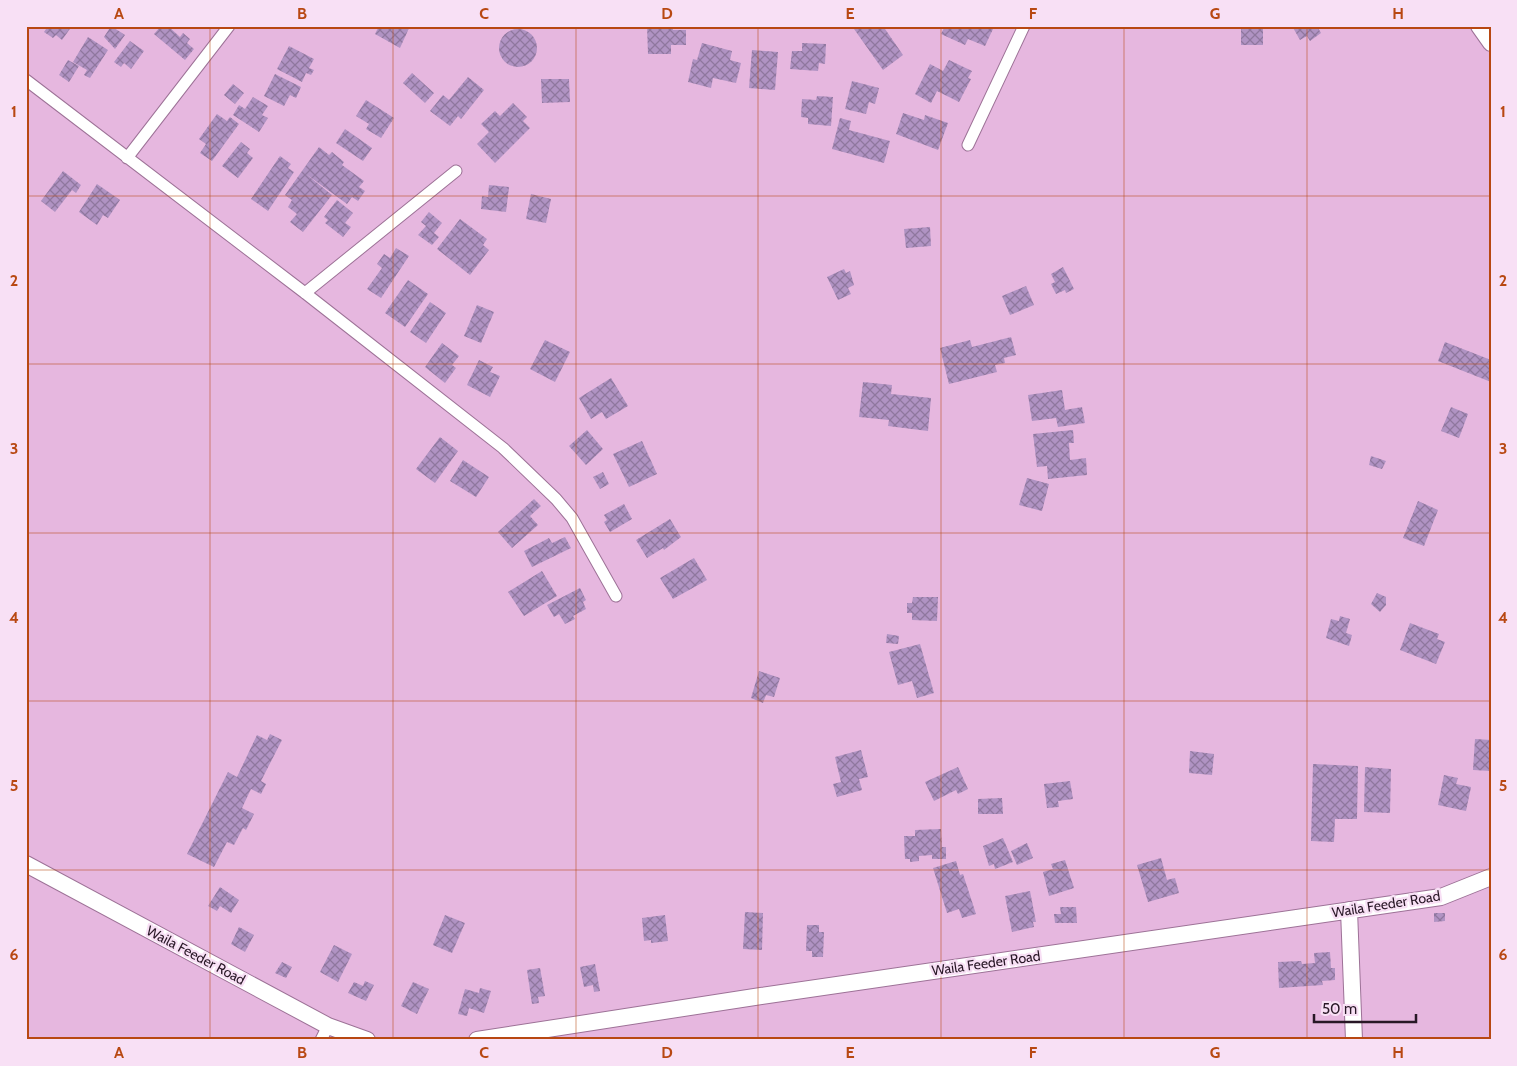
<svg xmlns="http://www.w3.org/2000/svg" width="1517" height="1066" font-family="Cabin,sans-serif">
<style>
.building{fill:url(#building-cross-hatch)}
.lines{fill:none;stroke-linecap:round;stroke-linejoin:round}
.street-casing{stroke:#9d7297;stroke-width:13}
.secondary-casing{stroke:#9d7297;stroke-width:18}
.street{stroke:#fff;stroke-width:11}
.secondary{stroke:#fff;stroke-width:16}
.grid{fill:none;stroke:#b84812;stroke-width:1;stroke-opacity:0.55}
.labels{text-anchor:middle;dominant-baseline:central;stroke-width:4.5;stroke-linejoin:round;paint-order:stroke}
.street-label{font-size:14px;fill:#281726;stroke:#f8e0f5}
.neatline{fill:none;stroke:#b84812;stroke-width:2}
.grid-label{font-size:16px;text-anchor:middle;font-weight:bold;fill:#b84812}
</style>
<defs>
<pattern id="building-cross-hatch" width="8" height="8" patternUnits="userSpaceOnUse" patternTransform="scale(1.25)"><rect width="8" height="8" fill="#b093c3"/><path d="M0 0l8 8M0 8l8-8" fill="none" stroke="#8f779e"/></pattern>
</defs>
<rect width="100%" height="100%" fill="#e6b7df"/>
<path class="building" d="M 48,26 L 72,26 L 62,40 L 56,35 L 53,38 L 44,32 Z
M 111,26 L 125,35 L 115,49 L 104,37 Z
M 161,26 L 168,26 L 180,37 L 183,33 L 190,39 L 187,43 L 194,49 L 185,60 L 154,34 Z
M 379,26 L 410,26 L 400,48 L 375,34 Z
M 647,26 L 673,26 L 673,30 L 686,30 L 686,45 L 671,45 L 671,54 L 648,54 Z
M 858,26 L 883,26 L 903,55 L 883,70 L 854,29 Z
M 945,26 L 986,26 L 993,29 L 985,46 L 968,39 L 965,45 L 941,34 Z
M 1241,26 L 1263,26 L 1263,45 L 1241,45 Z
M 1292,26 L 1317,26 L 1321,33 L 1310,41 L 1307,36 L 1300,40 Z
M499 48a19 19 0 1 1 38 0a19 19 0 1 1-38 0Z
M 88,37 L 108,50 L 90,78 L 84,75 L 87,70 L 73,62 Z
M 130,41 L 144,51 L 131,69 L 124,63 L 121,67 L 114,62 Z
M 702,43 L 732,51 L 730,60 L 741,63 L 736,83 L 713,78 L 711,88 L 688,82 L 693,59 L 697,60 Z
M 802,43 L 826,44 L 825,64 L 819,63 L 818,71 L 790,69 L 792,51 L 802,51 Z
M 289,46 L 314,59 L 309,68 L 314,70 L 311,75 L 306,73 L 302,82 L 277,69 Z
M 752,50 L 778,52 L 775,90 L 749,88 Z
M 68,60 L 79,66 L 69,82 L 59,75 Z
M 949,60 L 972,71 L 968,78 L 971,79 L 959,102 L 937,91 L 931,103 L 915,94 L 930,64 L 943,71 Z
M 412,73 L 434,93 L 425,103 L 403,83 Z
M 275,74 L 301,87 L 296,98 L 290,95 L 284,106 L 264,96 Z
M 468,77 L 484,90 L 461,119 L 458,116 L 450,126 L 430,111 L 443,95 L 449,100 Z
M 541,79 L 569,79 L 570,102 L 542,103 Z
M 852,81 L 879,88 L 875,104 L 869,102 L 866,114 L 845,109 Z
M 233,84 L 244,93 L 235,104 L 224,95 Z
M 817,96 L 833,97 L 831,126 L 808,124 L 808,118 L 801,117 L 802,99 L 816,100 Z
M 253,97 L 268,106 L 262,115 L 268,118 L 259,132 L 233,115 L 239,105 L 245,109 Z
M 366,100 L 394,118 L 381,138 L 366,129 L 369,124 L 356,116 Z
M 513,103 L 527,117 L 523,121 L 530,128 L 495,163 L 477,144 L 489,132 L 481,124 L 495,111 L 500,116 Z
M 903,113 L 924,120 L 925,115 L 948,123 L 938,150 L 896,134 Z
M 217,114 L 227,121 L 230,117 L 239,124 L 212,161 L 200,153 L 206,144 L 199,139 Z
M 840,118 L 851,121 L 849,130 L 890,141 L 884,163 L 832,149 Z
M 345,129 L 372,148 L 363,161 L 336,143 Z
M 241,142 L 250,149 L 247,153 L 253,158 L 238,178 L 222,166 Z
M 319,147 L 329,155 L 332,152 L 344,162 L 342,165 L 364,181 L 359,187 L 365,191 L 358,201 L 352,197 L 347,204 L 306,174 L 332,195 L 303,232 L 290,222 L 297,214 L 288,207 L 292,200 L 285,195 Z
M 280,156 L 291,164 L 288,168 L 294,172 L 268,211 L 251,199 Z
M 63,171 L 81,185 L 76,193 L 72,190 L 55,212 L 41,201 Z
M 97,184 L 120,200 L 108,218 L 103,215 L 97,225 L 79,212 Z
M 489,185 L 509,187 L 506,212 L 481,209 L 482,196 L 488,197 Z
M 531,194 L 551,199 L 546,223 L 526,219 Z
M 337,200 L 353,213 L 345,223 L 351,227 L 343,237 L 325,223 L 328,220 L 324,217 Z
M 429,212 L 442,223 L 434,233 L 439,237 L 432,245 L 418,235 L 426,226 L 421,222 Z
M 460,219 L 487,239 L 483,245 L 489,250 L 470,275 L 437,249 Z
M 930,227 L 931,246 L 906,248 L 904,229 Z
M 396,248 L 409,256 L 381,298 L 367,289 L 382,268 L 377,264 L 384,254 L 390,258 Z
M 1063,267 L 1074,289 L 1066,293 L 1065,290 L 1056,294 L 1051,284 L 1055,282 L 1051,274 Z
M 844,269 L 846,273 L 850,271 L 854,285 L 848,288 L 851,294 L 838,300 L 827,277 Z
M 408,280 L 428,294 L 405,327 L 385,313 Z
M 1026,286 L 1034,305 L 1010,315 L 1002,296 Z
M 430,302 L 446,313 L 426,343 L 410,332 Z
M 477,305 L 494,312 L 481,343 L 464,336 Z
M 1011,337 L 1016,355 L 1004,358 L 1005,363 L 995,365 L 997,372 L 949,384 L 940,348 L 970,340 L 972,347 Z
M 545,340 L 570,352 L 555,382 L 530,369 Z
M 1445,342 L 1491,360 L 1491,382 L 1438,361 Z
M 442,343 L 459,356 L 452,365 L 456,368 L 445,383 L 425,367 Z
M 479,360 L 493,367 L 490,372 L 500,376 L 490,397 L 467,385 Z
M 611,378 L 628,406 L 606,419 L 602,412 L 591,419 L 579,398 Z
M 863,382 L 892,385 L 891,394 L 931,398 L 928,431 L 888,426 L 889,420 L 859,417 Z
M 1062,390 L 1065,410 L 1082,407 L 1085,423 L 1058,427 L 1056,418 L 1032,421 L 1028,395 Z
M 1451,407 L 1468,414 L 1459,438 L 1441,431 Z
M 587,430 L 603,449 L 586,465 L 569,446 Z
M 1073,430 L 1074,443 L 1069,443 L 1070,460 L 1086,458 L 1087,475 L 1048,479 L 1047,466 L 1037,467 L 1033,434 Z
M 440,437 L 458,451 L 435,483 L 416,469 Z
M 642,441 L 657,474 L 629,487 L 613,454 Z
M 1371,456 L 1386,461 L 1382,469 L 1369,465 Z
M 463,460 L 489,477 L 476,497 L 450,481 Z
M 603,472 L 609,484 L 600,489 L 593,477 Z
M 1027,478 L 1049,484 L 1042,511 L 1019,505 Z
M 534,499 L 541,506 L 530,516 L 538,525 L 512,548 L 498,532 Z
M 1418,501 L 1438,510 L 1424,546 L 1403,538 Z
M 624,504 L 632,519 L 610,532 L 604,522 L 607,520 L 604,515 Z
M 670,519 L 681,537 L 664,550 L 663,548 L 647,558 L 636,540 Z
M 565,537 L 571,548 L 532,567 L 524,551 L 549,538 L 552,543 Z
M 694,558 L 707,580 L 673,599 L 660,578 Z
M 542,571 L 557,596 L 524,616 L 508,592 Z
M 580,588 L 586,600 L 583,602 L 586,609 L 573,616 L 575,619 L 565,624 L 559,614 L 554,617 L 547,605 Z
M 1377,593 L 1386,597 L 1386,605 L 1380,612 L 1371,604 Z
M 913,597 L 938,597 L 937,621 L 912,620 L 912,613 L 907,613 L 907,603 L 912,603 Z
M 1340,616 L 1350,619 L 1346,633 L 1352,635 L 1349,646 L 1326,638 L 1331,619 L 1339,621 Z
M 1410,623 L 1439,634 L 1437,639 L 1445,642 L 1436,664 L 1400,650 Z
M 887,634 L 899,636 L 898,644 L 886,643 Z
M 920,644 L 934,693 L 917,698 L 912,681 L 898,685 L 889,652 Z
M 759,671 L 780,678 L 774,697 L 766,695 L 763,703 L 751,698 Z
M 270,734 L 282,740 L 261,781 L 266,784 L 261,794 L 251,789 L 242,808 L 254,814 L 246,830 L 243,828 L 234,845 L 227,842 L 214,867 L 187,854 L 228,772 L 237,777 L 257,735 L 267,740 Z
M 1475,739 L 1491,740 L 1491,771 L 1473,770 Z
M 861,750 L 868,777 L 859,779 L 862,790 L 837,797 L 833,784 L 841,782 L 835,757 Z
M 1190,751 L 1214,754 L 1212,775 L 1189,773 Z
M 1313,764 L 1358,766 L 1357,819 L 1335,819 L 1334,842 L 1311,841 Z
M 958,767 L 968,789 L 958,794 L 956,790 L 934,801 L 925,782 Z
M 1365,767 L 1391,769 L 1390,813 L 1364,812 Z
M 1444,775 L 1458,778 L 1456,784 L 1471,787 L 1466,811 L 1438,805 Z
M 1070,781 L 1073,799 L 1058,801 L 1059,807 L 1047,808 L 1044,784 Z
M 1002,798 L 1003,814 L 978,814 L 978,799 Z
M 941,829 L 942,847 L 946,847 L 946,859 L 932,859 L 932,855 L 919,856 L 919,861 L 910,862 L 910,859 L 905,859 L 904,836 L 915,836 L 915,830 Z
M 1003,838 L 1013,862 L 995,869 L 994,864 L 989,866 L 983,846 Z
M 1027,843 L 1033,858 L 1017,865 L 1011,851 Z
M 1161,858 L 1167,880 L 1175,878 L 1179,893 L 1148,902 L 1137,865 Z
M 1065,860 L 1074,888 L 1049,896 L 1043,872 L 1053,869 L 1051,864 Z
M 956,861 L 960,875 L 963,874 L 976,914 L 962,918 L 959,909 L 947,913 L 933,868 Z
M 220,887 L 239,900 L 231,913 L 220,906 L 217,911 L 208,906 Z
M 1030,891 L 1036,922 L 1033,922 L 1034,927 L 1012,932 L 1005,896 Z
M 1060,907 L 1076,907 L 1077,923 L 1055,923 L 1054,914 L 1061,914 Z
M 745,912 L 763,913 L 762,950 L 743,949 Z
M 1434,913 L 1445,913 L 1445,921 L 1434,922 Z
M 445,915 L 465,923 L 452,953 L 433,945 Z
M 665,915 L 668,941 L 651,943 L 651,940 L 644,941 L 642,918 Z
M 807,925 L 819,925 L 819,932 L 824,932 L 823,957 L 812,957 L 812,951 L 806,951 Z
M 239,927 L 254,935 L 245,952 L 231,944 Z
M 334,945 L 352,954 L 338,982 L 320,972 Z
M 1330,952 L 1331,968 L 1335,968 L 1335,980 L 1322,981 L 1323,985 L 1279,988 L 1278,962 L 1301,961 L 1302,964 L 1315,963 L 1314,953 Z
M 282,962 L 292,967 L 286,978 L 275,973 Z
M 595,964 L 600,991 L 594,992 L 593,985 L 584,987 L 580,967 Z
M 540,968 L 545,996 L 538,997 L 539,1003 L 532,1004 L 527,970 Z
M 365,981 L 374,985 L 366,1001 L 348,993 L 354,982 L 363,986 Z
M 413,982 L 429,989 L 417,1014 L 401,1006 Z
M 480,988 L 491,991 L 484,1013 L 469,1008 L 467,1016 L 458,1014 L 465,989 L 479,993 Z"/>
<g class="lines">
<defs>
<path id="street" d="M 26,80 L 305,293 L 503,448 L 556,499 L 572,518 L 616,596
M 968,145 L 1024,26
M 127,158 L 229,26
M 305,293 L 456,171
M 321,1040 L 328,1026"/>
<path id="secondary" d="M 1479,26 L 1491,43
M 26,864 L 328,1026 L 367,1040
M 1349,910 L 1354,1040
M 477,1040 L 761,996 L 1441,897 L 1491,877"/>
</defs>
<use href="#street" class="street-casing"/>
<use href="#secondary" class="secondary-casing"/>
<use href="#street" class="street"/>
<use href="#secondary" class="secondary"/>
</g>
<path class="grid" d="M 210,26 L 210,1040M 393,26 L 393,1040M 576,26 L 576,1040M 758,26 L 758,1040M 941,26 L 941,1040M 1124,26 L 1124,1040M 1307,26 L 1307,1040M 26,196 L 1491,196M 26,364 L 1491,364M 26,533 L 1491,533M 26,701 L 1491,701M 26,870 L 1491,870"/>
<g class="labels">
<g class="street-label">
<text transform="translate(1386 904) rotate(-9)">Waila Feeder Road</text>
<text transform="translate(196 955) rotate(28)">Waila Feeder Road</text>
<text transform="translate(986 963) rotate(-8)">Waila Feeder Road</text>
</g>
</g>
<rect width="1517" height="1066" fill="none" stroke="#f8e0f5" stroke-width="55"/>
<path d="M1314 1014v8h102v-8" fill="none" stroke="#281726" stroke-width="2.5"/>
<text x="1322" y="1014" font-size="15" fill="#281726" stroke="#f8e0f5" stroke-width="4" paint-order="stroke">50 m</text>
<rect x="28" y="28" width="1462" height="1010" class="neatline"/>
<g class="grid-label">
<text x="119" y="19">A</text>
<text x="302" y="19">B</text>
<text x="484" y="19">C</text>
<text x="667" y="19">D</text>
<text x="850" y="19">E</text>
<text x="1033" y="19">F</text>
<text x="1215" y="19">G</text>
<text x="1398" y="19">H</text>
<text x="14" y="117">1</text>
<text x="1503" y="117">1</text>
<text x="14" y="286">2</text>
<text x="1503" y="286">2</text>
<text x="14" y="454">3</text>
<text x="1503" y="454">3</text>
<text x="14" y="623">4</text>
<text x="1503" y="623">4</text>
<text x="14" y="791">5</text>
<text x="1503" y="791">5</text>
<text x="14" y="960">6</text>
<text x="1503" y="960">6</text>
<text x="119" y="1058">A</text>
<text x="302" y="1058">B</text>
<text x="484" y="1058">C</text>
<text x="667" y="1058">D</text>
<text x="850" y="1058">E</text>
<text x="1033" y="1058">F</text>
<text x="1215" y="1058">G</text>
<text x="1398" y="1058">H</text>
</g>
</svg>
